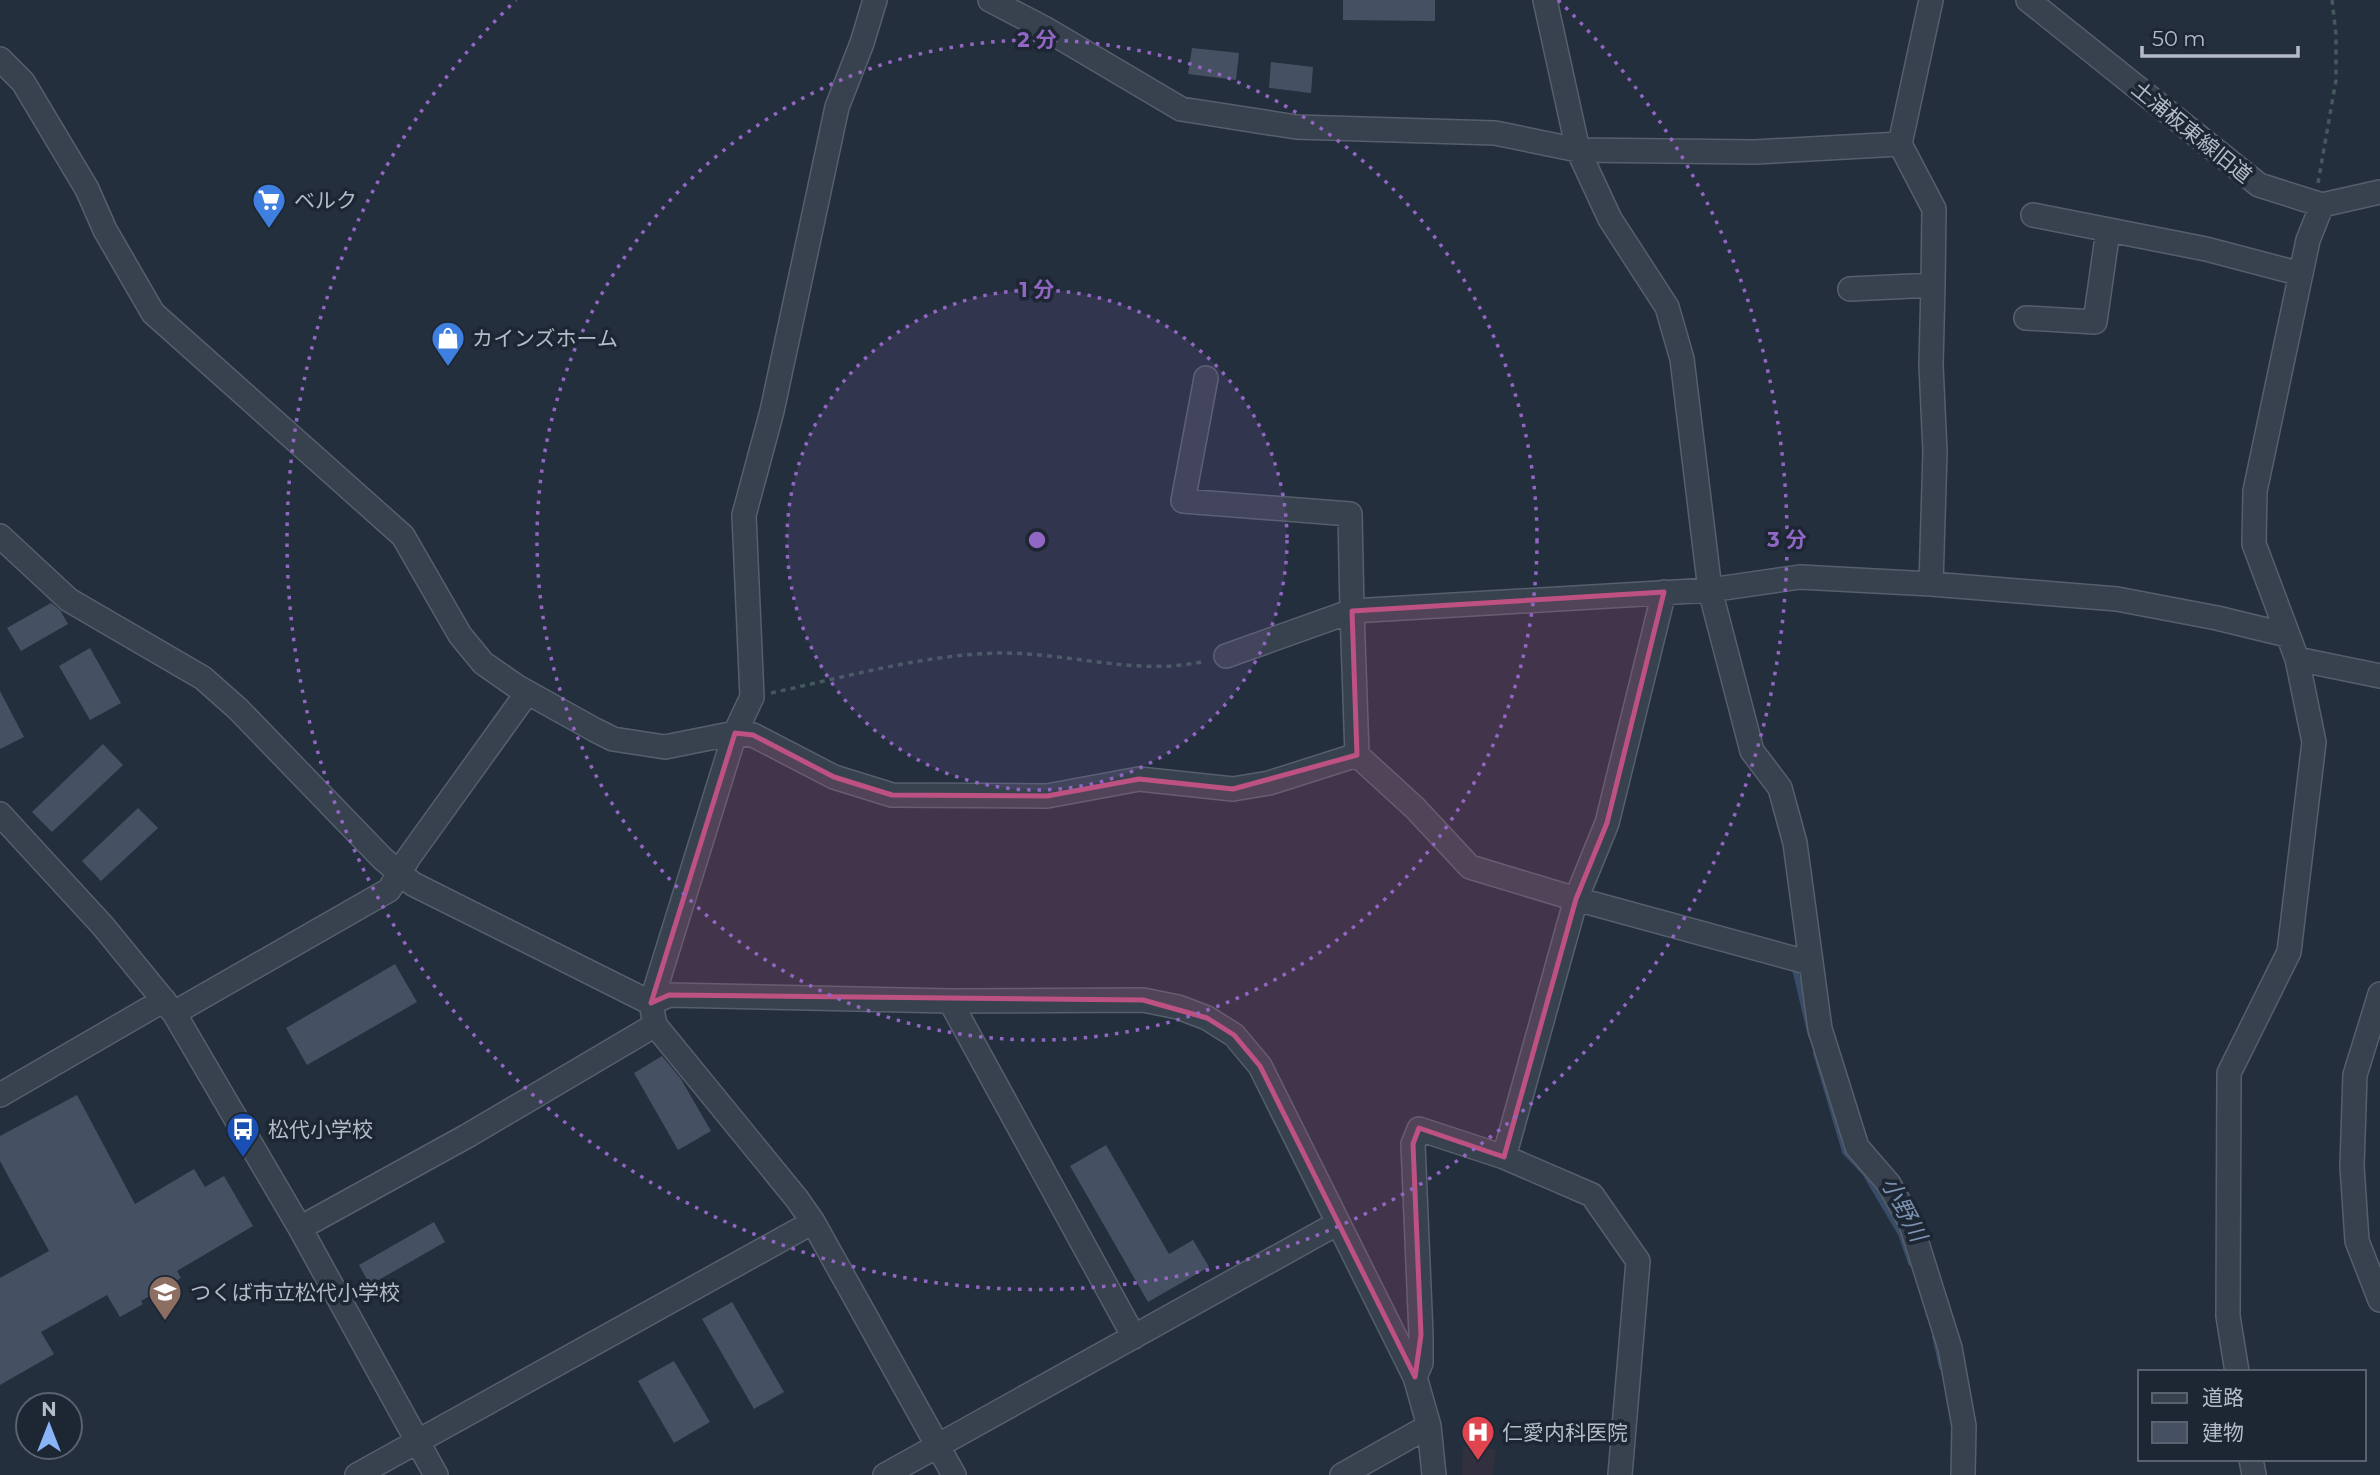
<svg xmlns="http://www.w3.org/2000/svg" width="2380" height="1475" font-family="Montserrat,'Noto Sans JP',sans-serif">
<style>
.medical{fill:#32303f}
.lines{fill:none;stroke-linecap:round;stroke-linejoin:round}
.stream{stroke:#394c67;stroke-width:6}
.building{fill:#455162}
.minor-casing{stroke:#565f6c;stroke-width:26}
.path{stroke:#44595c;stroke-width:3.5;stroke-dasharray:5 5;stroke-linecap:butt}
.minor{stroke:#38414e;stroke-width:23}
.marked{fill:#bd5182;fill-opacity:0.2;stroke:#bd5182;stroke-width:5;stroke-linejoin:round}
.ring{fill:none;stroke:#9266c3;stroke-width:3.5;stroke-dasharray:3.5 7}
.labels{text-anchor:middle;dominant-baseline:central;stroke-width:7;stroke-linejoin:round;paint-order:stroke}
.street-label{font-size:21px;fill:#b4bcc9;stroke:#1d2633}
.poi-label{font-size:21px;fill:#b4bcc9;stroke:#1d2633;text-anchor:start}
.water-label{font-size:23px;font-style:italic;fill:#7c92b1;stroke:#1d2633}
.centre{fill:#9266c3;stroke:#1d2633;stroke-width:3.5}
.ring-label{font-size:21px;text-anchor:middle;font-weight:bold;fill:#9266c3;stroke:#1d2633;stroke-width:7;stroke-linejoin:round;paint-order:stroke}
</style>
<rect width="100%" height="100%" fill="#242f3e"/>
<path class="medical" d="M 1463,1447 L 1496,1449 L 1493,1475 L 1462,1475 Z"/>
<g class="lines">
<path class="stream" d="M 1795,969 L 1811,1036
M 1816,1053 L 1845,1152 L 1865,1173 L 1901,1234 L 1911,1263
M 1935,1336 L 1942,1367"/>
</g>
<path class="building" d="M 1343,0 L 1435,0 L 1435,21 L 1343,20 Z
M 1192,48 L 1239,53 L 1236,80 L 1188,74 Z
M 1271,62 L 1313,67 L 1311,93 L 1269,88 Z
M 51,603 L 60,610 L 68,624 L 21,651 L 7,628 Z
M 90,648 L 121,703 L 90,720 L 59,666 Z
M 0,691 L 24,737 L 0,749 Z
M 103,744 L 123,765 L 52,832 L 32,812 Z
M 138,808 L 158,828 L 101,881 L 82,861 Z
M 395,964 L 417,1002 L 307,1065 L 286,1028 Z
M 662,1056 L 681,1079 L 711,1131 L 678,1150 L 634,1073 Z
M 77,1095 L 135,1204 L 194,1169 L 205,1187 L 224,1176 L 253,1226 L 177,1271 L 181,1278 L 141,1301 L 143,1304 L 120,1317 L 107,1295 L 41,1332 L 54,1354 L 0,1385 L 0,1278 L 49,1251 L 0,1161 L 0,1136 Z
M 1106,1145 L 1169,1254 L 1193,1240 L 1209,1267 L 1148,1302 L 1070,1166 Z
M 434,1222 L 445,1242 L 370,1285 L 359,1265 Z
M 732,1302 L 784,1392 L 754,1409 L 702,1319 Z
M 674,1361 L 710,1422 L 674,1443 L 638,1381 Z"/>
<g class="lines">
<defs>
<path id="minor" d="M 875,0 L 862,43 L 837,107 L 772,411 L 744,515 L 752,697 L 735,733 L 651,1003 L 655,1025 L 797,1199 L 813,1222 L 954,1475
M 990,0 L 1044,28 L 1181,109 L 1296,127 L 1495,133 L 1578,150 L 1755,152 L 1900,144
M 1545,0 L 1578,150 L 1610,219 L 1667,307 L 1682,359 L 1710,590 L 1752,751 L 1780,788 L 1795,843 L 1820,1029 L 1857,1147 L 1889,1184 L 1911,1224 L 1950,1348 L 1964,1426 L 1963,1475
M 2028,0 L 2259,185 L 2322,205 L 2380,192
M 0,59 L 23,82 L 87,189 L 105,230 L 153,313 L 403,536 L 460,635 L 483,663 L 516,686 L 595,730 L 613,739 L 665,747 L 735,733 L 753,735 L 834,777 L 892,795 L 1047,796 L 1139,779 L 1233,789 L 1269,783 L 1357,755
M 2033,215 L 2206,249 L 2301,274
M 1850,289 L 1933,285 L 1934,209 L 1900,144 L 1931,0
M 2026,318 L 2095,322 L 2108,230
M 1206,378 L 1183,501 L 1350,514 L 1352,611 L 1226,656
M 0,536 L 69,600 L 203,678 L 238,709 L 383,859 L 413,884 L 651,1003
M 1931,584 L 1935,452 L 1931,365 L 1933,285
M 2297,659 L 2380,676
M 0,814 L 103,926 L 174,1013 L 300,1228 L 436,1475
M 1810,963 L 1576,899 L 1470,867 L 1415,808 L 1357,755 L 1352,611 L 1710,590 L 1800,577 L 1931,584 L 2117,599 L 2217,618 L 2287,635
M 2380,994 L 2355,1075 L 2352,1166 L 2357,1241 L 2380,1300
M 950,1001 L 1134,1337
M 651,1003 L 669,995 L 950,1001 L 1143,1000 L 1178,1007 L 1207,1018 L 1234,1035 L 1260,1066 L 1415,1377 L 1429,1426 L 1434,1475
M 174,1013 L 389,890 L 409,857 L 527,693
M 0,1095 L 164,1000
M 1504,1157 L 1576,899 L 1607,823 L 1664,592
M 300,1228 L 467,1136 L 655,1025
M 2237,1372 L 2228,1316 L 2229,1073 L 2289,952 L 2314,742 L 2297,659 L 2254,544 L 2255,491 L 2308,240 L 2322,205
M 1415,1377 L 1421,1363 L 1421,1335 L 1413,1144 L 1419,1129 L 1504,1157 L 1592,1195 L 1638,1261 L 1620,1475
M 2251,1459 L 2254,1475
M 357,1475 L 813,1222
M 885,1475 L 1338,1223
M 1342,1475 L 1429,1426"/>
</defs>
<use href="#minor" class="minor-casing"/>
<path class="path" d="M 2318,183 L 2336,80 L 2336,34 L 2332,0
M 771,693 C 846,677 921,655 998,653 C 1068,652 1138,677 1206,661"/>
<use href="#minor" class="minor"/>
</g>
<path class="marked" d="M 1664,592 L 1607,823 L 1576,899 L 1504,1157 L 1419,1128 L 1413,1144 L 1421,1335 L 1415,1377 L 1260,1066 L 1234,1035 L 1207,1018 L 1143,1000 L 669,995 L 651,1003 L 735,733 L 753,735 L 834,777 L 892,795 L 1047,796 L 1139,779 L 1233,789 L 1357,755 L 1352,611 Z"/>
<circle cx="1037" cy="540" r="250" fill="#9266c3" fill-opacity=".12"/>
<g class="ring">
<circle cx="1037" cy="540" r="250"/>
<circle cx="1037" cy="540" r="500"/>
<path d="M1558 0A750 750 0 1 1 516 0"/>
</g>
<defs>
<symbol id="supermarket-pin" viewBox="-11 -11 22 30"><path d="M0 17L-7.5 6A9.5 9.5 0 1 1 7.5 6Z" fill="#3f7fe0" stroke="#1d2633"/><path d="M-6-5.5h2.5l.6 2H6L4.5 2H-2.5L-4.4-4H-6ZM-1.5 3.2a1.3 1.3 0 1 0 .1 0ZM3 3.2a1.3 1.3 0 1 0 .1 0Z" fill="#fff"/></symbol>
<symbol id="shop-pin" viewBox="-11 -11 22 30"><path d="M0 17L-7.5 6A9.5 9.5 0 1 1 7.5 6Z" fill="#3f7fe0" stroke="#1d2633"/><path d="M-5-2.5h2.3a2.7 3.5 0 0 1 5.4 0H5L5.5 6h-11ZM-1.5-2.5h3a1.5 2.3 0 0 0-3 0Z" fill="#fff"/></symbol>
<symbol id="bus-pin" viewBox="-11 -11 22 30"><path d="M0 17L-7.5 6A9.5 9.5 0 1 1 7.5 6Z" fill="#1a4fb4" stroke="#1d2633"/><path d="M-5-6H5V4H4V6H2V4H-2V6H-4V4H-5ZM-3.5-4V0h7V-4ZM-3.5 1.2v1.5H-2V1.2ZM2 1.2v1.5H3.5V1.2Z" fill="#fff"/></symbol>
<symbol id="school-pin" viewBox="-11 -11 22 30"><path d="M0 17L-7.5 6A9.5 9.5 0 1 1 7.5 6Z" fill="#8d6e63" stroke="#1d2633"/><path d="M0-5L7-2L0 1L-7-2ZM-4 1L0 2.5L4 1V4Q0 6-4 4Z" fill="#fff"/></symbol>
<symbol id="hospital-pin" viewBox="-11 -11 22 30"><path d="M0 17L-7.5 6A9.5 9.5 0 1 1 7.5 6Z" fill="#e0444e" stroke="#1d2633"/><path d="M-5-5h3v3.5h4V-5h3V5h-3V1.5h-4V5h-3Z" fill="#fff"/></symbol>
</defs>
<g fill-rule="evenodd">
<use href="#supermarket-pin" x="250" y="181" width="38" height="52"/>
<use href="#shop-pin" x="429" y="319" width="38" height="52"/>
<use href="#bus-pin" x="224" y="1110" width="38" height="52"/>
<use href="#school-pin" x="146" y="1273" width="38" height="52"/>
<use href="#hospital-pin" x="1459" y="1413" width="38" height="52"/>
</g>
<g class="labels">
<g class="street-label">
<text transform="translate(2192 132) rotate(39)">土浦板東線旧道</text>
</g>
<g class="poi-label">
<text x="294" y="200">ベルク</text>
<text x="472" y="338">カインズホーム</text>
<text x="268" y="1129">松代小学校</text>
<text x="190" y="1292">つくば市立松代小学校</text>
<text x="1502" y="1432">仁愛内科医院</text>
</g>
<g class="water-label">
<text transform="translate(1904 1209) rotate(62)">小野川</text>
</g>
</g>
<circle cx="1037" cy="540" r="10" class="centre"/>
<g class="ring-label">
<text x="1037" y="47">2 分</text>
<text x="1037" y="297">1 分</text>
<text x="1787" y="547">3 分</text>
</g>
<rect x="2138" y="1370" width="228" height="91" fill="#1d2633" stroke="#59626f" stroke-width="2"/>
<rect x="2152" y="1393" width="35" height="10" fill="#38414e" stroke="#59626f" stroke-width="2"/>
<text x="2202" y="1405" font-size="21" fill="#b4bcc9">道路</text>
<rect x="2152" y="1422" width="35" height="21" fill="#455162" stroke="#59626f" stroke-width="2"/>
<text x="2202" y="1440" font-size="21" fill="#b4bcc9">建物</text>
<g transform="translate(49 1426)"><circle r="33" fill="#1d2633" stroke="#59626f" stroke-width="2"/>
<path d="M0-5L12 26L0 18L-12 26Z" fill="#8ab4f8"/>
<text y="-10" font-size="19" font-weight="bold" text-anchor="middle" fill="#b4bcc9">N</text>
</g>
<path d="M2142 46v10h156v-10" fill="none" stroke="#b4bcc9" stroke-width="3.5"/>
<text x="2152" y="46" font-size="21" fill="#b4bcc9" stroke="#1d2633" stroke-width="5" paint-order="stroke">50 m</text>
</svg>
